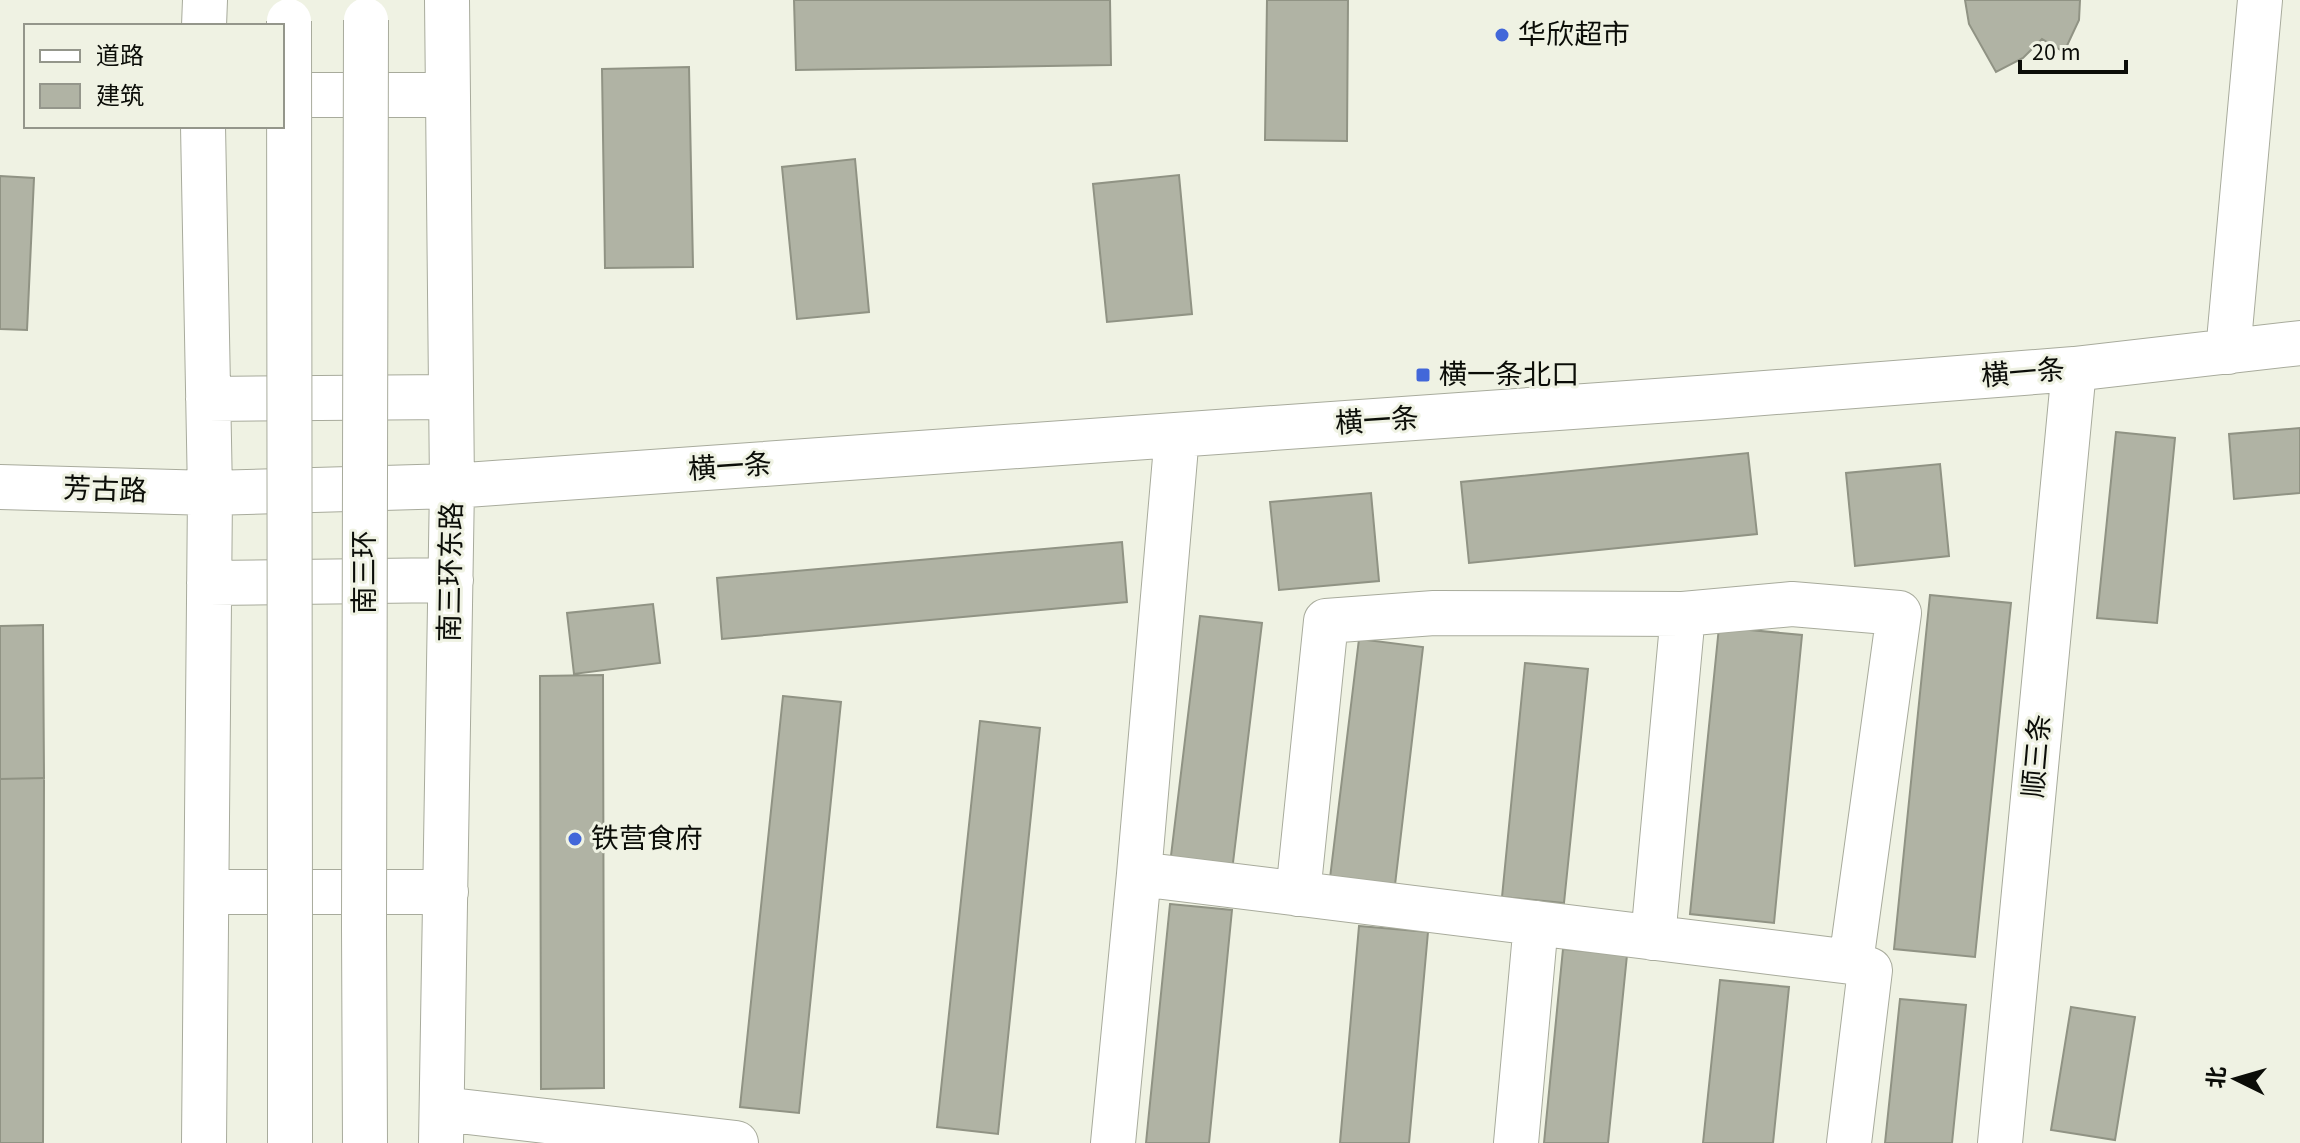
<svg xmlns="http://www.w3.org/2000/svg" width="2300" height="1143" font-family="'Source Sans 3','Noto Sans SC',sans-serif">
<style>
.building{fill:#b0b3a4;stroke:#909384;stroke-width:2}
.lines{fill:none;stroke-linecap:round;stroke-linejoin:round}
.minor-casing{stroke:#a8ab9c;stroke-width:46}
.highway-casing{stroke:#a8ab9c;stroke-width:46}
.minor{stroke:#fff;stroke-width:44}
.highway{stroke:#fff;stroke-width:44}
.highway-bridge-casing{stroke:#a8ab9c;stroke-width:46;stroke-linecap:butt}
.highway-bridge{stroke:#fff;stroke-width:44}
.poi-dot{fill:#4267d9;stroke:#eff2e3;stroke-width:3}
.labels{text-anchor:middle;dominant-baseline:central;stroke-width:6;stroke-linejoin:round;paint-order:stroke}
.poi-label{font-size:28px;fill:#0b0d08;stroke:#eff2e3;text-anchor:start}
.street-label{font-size:28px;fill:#0b0d08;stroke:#eff2e3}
</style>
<rect width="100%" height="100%" fill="#eff2e3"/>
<path class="building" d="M 794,0 L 1110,0 L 1111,65 L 796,70 Z
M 1267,0 L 1348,0 L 1347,141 L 1265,140 Z
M 1965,0 L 2080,0 L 2079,20 L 2064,52 L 2042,39 L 2023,58 L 1996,72 L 1969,24 Z
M 689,67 L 693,267 L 605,268 L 602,69 Z
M 855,159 L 869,312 L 797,319 L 782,167 Z
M 1179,175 L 1192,314 L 1107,322 L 1093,184 Z
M 0,176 L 34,178 L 27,330 L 0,329 Z
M 2300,428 L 2300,493 L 2234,499 L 2229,434 Z
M 2116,432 L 2175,438 L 2157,623 L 2097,618 Z
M 1748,453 L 1757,534 L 1469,563 L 1461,482 Z
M 1940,464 L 1949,556 L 1855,566 L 1846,473 Z
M 1371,493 L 1379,581 L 1279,590 L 1270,502 Z
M 1122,542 L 1127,602 L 722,639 L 717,578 Z
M 1930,595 L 2011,603 L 1975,957 L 1894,949 Z
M 653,604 L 660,663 L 574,674 L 567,613 Z
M 1200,616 L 1262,623 L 1232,871 L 1170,864 Z
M 43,625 L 44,778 L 0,779 L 0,626 Z
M 1719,627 L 1802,635 L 1774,923 L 1690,914 Z
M 1359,639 L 1423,647 L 1395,885 L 1330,878 Z
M 1525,663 L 1588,669 L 1564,903 L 1502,897 Z
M 603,675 L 604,1088 L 541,1089 L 540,676 Z
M 783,696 L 841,702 L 799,1113 L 740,1107 Z
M 980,721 L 1040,728 L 998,1134 L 937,1127 Z
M 44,778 L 43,1143 L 0,1143 L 0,779 Z
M 1170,904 L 1232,910 L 1209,1143 L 1146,1143 Z
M 1359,926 L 1428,932 L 1409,1143 L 1340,1143 Z
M 1563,949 L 1627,955 L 1608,1143 L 1544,1143 Z
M 1720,980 L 1789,987 L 1773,1143 L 1703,1143 Z
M 1900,999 L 1966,1005 L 1952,1143 L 1885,1143 Z
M 2071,1007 L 2135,1017 L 2115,1140 L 2051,1130 Z"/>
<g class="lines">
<defs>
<path id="minor" d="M 204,26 L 205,0
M 282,95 L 447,95
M 203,126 L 210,493 L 204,1143
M 2228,352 L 2260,0
M 208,399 L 451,397
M 0,487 L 210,493 L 452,486 L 1713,397 L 2074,369 L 2300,343
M 209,583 L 451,580
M 1139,874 L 1177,435
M 207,892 L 446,892
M 1298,894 L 1326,621 L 1434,613 L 1683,614 L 1792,604 L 1899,613 L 1851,962
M 1653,938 L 1683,614
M 442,1109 L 736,1143
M 441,1143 L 452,486 L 447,0
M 1113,1143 L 1139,874 L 1851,962 L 1870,970 L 1849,1143
M 1516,1143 L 1536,923
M 2000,1143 L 2074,369"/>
<path id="highway" d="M 364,928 L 365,1143
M 290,933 L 290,1143"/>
</defs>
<use href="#minor" class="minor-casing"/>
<use href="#highway" class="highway-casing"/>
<use href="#minor" class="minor"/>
<use href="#highway" class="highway"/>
<defs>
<path id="highway-bridge" d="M 289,21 L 290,933
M 364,928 L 366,20"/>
</defs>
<use href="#highway-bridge" class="highway-bridge-casing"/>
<use href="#highway-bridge" class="highway-bridge"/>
</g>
<g class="poi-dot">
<circle cx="1502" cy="35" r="8"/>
<rect x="1415" y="367" width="16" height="16" rx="4"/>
<circle cx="575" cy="839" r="8"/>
</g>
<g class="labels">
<g class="poi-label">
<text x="1518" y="35">华欣超市</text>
<text x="1439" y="375">横一条北口</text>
<text x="591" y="839">铁营食府</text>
</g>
<g class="street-label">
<text transform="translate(2023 373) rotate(-5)">横一条</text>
<text transform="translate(1377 421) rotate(-4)">横一条</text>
<text transform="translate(730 467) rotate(-4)">横一条</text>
<text transform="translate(105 490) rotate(2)">芳古路</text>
<text transform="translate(365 572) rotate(-90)">南三环</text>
<text transform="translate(451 572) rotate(-89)">南三环东路</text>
<text transform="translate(2037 756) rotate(-85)">顺三条</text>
</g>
</g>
<rect x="24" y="24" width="260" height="104" fill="#eff2e3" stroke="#94968b" stroke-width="2"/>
<rect x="40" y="50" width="40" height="12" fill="#ffffff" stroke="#94968b" stroke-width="2"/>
<text x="96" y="64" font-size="24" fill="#0b0d08">道路</text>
<rect x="40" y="84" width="40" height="24" fill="#b0b3a4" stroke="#94968b" stroke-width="2"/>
<text x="96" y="104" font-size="24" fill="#0b0d08">建筑</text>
<g transform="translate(2236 1079) rotate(275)" stroke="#eff2e3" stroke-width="6" paint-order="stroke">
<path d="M0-6L14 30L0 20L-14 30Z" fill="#0b0d08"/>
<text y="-12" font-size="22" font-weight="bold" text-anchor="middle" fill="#0b0d08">北</text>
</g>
<path d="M2020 60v12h106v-12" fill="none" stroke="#0b0d08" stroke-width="4"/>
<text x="2032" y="60" font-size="24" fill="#0b0d08" stroke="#eff2e3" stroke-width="6" paint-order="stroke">20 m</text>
</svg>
